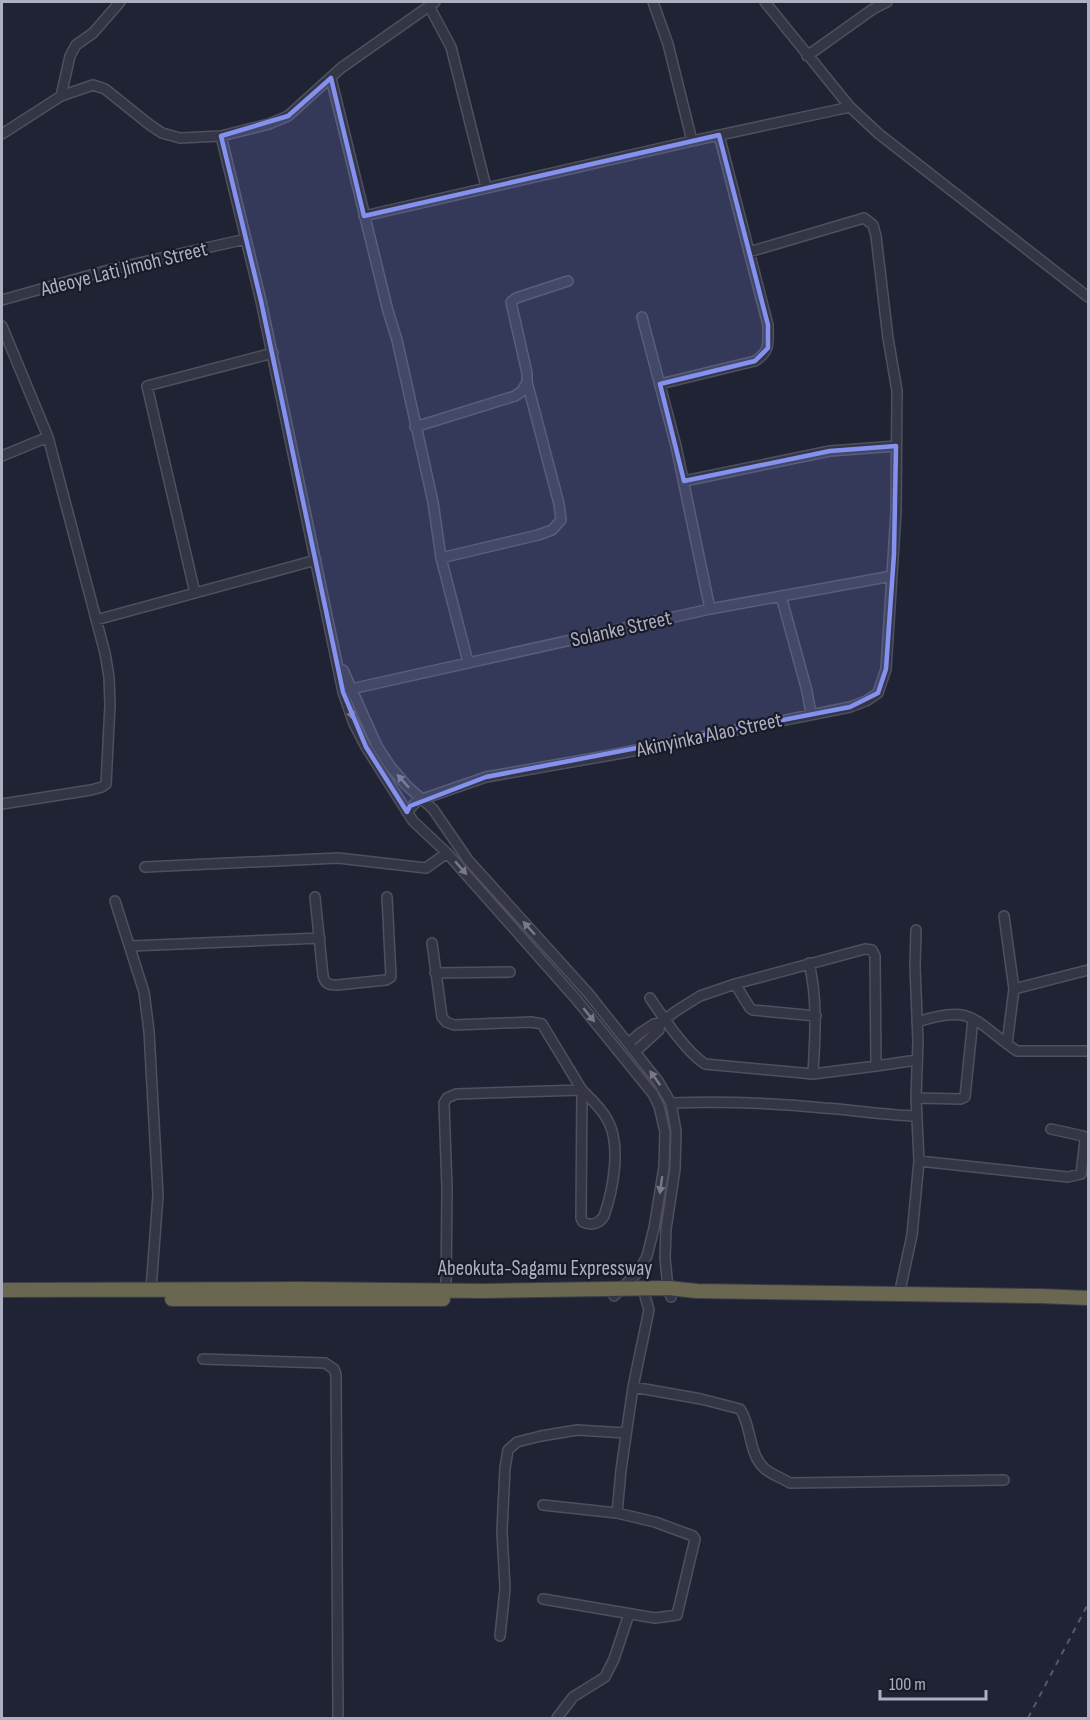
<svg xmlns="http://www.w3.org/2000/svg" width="1090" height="1720" font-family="'Sofia Sans Condensed',sans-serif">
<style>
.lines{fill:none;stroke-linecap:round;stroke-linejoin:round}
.minor-casing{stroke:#4e5060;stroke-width:12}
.highway-casing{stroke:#3b3d4c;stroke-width:16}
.minor{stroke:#343645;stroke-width:9}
.highway{stroke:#6a6751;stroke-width:14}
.rail{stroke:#56596c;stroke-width:2;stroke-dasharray:6 6;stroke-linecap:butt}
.oneway{fill:#77798a}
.marked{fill:#8591ef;fill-opacity:0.2;stroke:#8591ef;stroke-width:4.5;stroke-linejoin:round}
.labels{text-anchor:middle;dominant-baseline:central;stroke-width:4.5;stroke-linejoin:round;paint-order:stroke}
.street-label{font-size:21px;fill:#aeb0c2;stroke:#191b29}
</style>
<rect width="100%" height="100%" fill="#202334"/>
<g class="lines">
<defs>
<path id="minor" d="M 653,2 L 668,44 L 692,141
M 765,2 L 850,107 L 879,134 L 1088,297
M 429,6 L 451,47 L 486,187
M 807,56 L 873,9 L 887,2
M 331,78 L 388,311 L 397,340 L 433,502 L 441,558 L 468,662
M 61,96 L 70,56 L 76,45 L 93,33 L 120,2
M 2,134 L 61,96 L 93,85 L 105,89 L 150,125 L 162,133 L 180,138 L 221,136 L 269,124 L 288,116 L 341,68 L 435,2
M 221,136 L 261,301 L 343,692 L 354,724 L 366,747 L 413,821 L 447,853 L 576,999 L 653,1094 L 659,1106 L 665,1132 L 664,1167 L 654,1228 L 647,1256 L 639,1271 L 614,1296
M 364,216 L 692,141 L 850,107
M 2,300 L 112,269 L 246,239
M 642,317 L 676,446 L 710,609
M 2,326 L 48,437
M 660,384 L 755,361 C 771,351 768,342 768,325 L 719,135
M 415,427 L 515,396 L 522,391 L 527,382
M 2,456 L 48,437 L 105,653 L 109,677 L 110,705 L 106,784 L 102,787 L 91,790 L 2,804
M 684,481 L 830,451 L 896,446
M 441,558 L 538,535 L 552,530 L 561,520 L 559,504 L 527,382 L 527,373 L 511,302 L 516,298 L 568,281
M 195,593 L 147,386 L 273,353
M 781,596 L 807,691 L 811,714
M 96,620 L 316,560
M 343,670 L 377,746 L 390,766 L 407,786 L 433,809 L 468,860 L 588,993 L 658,1081 L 671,1103 L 676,1131 L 675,1169 L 666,1229 L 665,1258 L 668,1288 L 671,1297
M 351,689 L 710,609 L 892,576
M 407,812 L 417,801 L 486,777 L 617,754 L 850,707 L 866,701 L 878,693 L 886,669 L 896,512 L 897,391 L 888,338 L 876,236 L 873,225 L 864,218 L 749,252
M 145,867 L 338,858 L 426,868 L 447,853
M 315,897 L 323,976 C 325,984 329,985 337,985 L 386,980 L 391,977 L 387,897
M 115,901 L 144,992 L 149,1031 L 158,1195 L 151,1290
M 1004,916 L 1014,989 L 1007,1044
M 432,943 L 442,1017 L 446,1022 L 454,1025 L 531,1022 L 542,1024 L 582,1090 L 581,1218 L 583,1222 C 591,1226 599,1224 604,1216 C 613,1190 622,1144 607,1119 C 601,1108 591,1099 582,1090 L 456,1094 L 447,1098 L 444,1103 L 447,1189 L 446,1290
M 131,946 L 320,938
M 809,963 C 818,1000 815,1037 813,1074
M 435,973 L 510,972
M 735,984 L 750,1008 L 753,1010 L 816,1016
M 1014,989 L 1088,970
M 650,998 C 663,1017 686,1052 705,1064 L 813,1074 L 876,1066
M 917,1022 C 975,1003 974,1022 1017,1051 L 1088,1051
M 629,1043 L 640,1033 L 654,1024 L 660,1023 L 676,1011 L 700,996 L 735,984 L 865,949 L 872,950 L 875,956 L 876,1066 L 917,1060
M 635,1052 L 659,1030 L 660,1023
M 916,1098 L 961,1099 L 965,1097 L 973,1019
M 671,1103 C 722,1101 773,1103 824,1108 C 855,1110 885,1115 916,1116
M 919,1161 L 1068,1177 L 1081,1174 L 1085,1140 L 1083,1136 L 1051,1129
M 899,1295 L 912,1235 L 919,1161 L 916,1098 L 918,1041 L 915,967 L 916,930
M 203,1359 L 325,1363 L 334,1369 L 336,1375 L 338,1718
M 633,1387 L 701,1399 L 740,1409 C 752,1426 748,1453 764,1468 C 770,1474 782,1478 790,1483 L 1004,1480
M 543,1505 L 617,1513
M 543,1599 L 655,1618 L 677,1615 L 695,1539 L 693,1536 L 655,1522 L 617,1513 L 621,1470 L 633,1387 L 649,1310 L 645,1296
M 500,1636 L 505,1589 L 502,1531 L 505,1468 L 508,1450 L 517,1442 L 541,1436 L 577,1430 L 626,1433
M 557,1718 L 573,1697 L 605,1677 L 614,1659 L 629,1614"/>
<path id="highway" d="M 2,1290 L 299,1289 L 485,1291 L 668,1288 L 697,1291 L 1040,1296 L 1088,1298
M 172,1299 L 443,1299"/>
</defs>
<use href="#minor" class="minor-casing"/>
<use href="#highway" class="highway-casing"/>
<use href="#minor" class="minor"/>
<use href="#highway" class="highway"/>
<path class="rail" d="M 1028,1718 L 1088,1604"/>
</g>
<defs><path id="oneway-solid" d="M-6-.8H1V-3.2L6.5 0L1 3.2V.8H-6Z" transform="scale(1.5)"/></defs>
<g class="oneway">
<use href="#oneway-solid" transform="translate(350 711) rotate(70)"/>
<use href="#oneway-solid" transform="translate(403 781) rotate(-132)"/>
<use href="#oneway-solid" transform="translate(461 868) rotate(49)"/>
<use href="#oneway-solid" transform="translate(529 928) rotate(-132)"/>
<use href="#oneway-solid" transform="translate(589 1015) rotate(51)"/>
<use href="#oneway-solid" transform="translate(655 1078) rotate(-126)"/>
<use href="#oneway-solid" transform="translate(661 1185) rotate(98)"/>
</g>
<path class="marked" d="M 331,78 L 364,216 L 719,135 L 768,325 L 768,348 L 755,361 L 660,384 L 684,481 L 830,451 L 896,446 L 894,554 L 886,669 L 878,693 L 850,707 L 486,777 L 410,806 L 407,812 L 366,747 L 343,692 L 261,301 L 221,136 L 288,116 Z"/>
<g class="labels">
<g class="street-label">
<text transform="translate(124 269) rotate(-14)">Adeoye Lati Jimoh Street</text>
<text transform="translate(621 629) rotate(-13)">Solanke Street</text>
<text transform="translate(709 735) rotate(-12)">Akinyinka Alao Street</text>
<text x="545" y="1268">Abeokuta-Sagamu Expressway</text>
</g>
</g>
<rect width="1090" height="1720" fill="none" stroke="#aeb0c2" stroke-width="6"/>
<path d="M880 1690v9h106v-9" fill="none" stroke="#aeb0c2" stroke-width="3"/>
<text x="889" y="1690" font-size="18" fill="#aeb0c2" stroke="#191b29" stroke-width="4.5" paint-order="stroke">100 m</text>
</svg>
